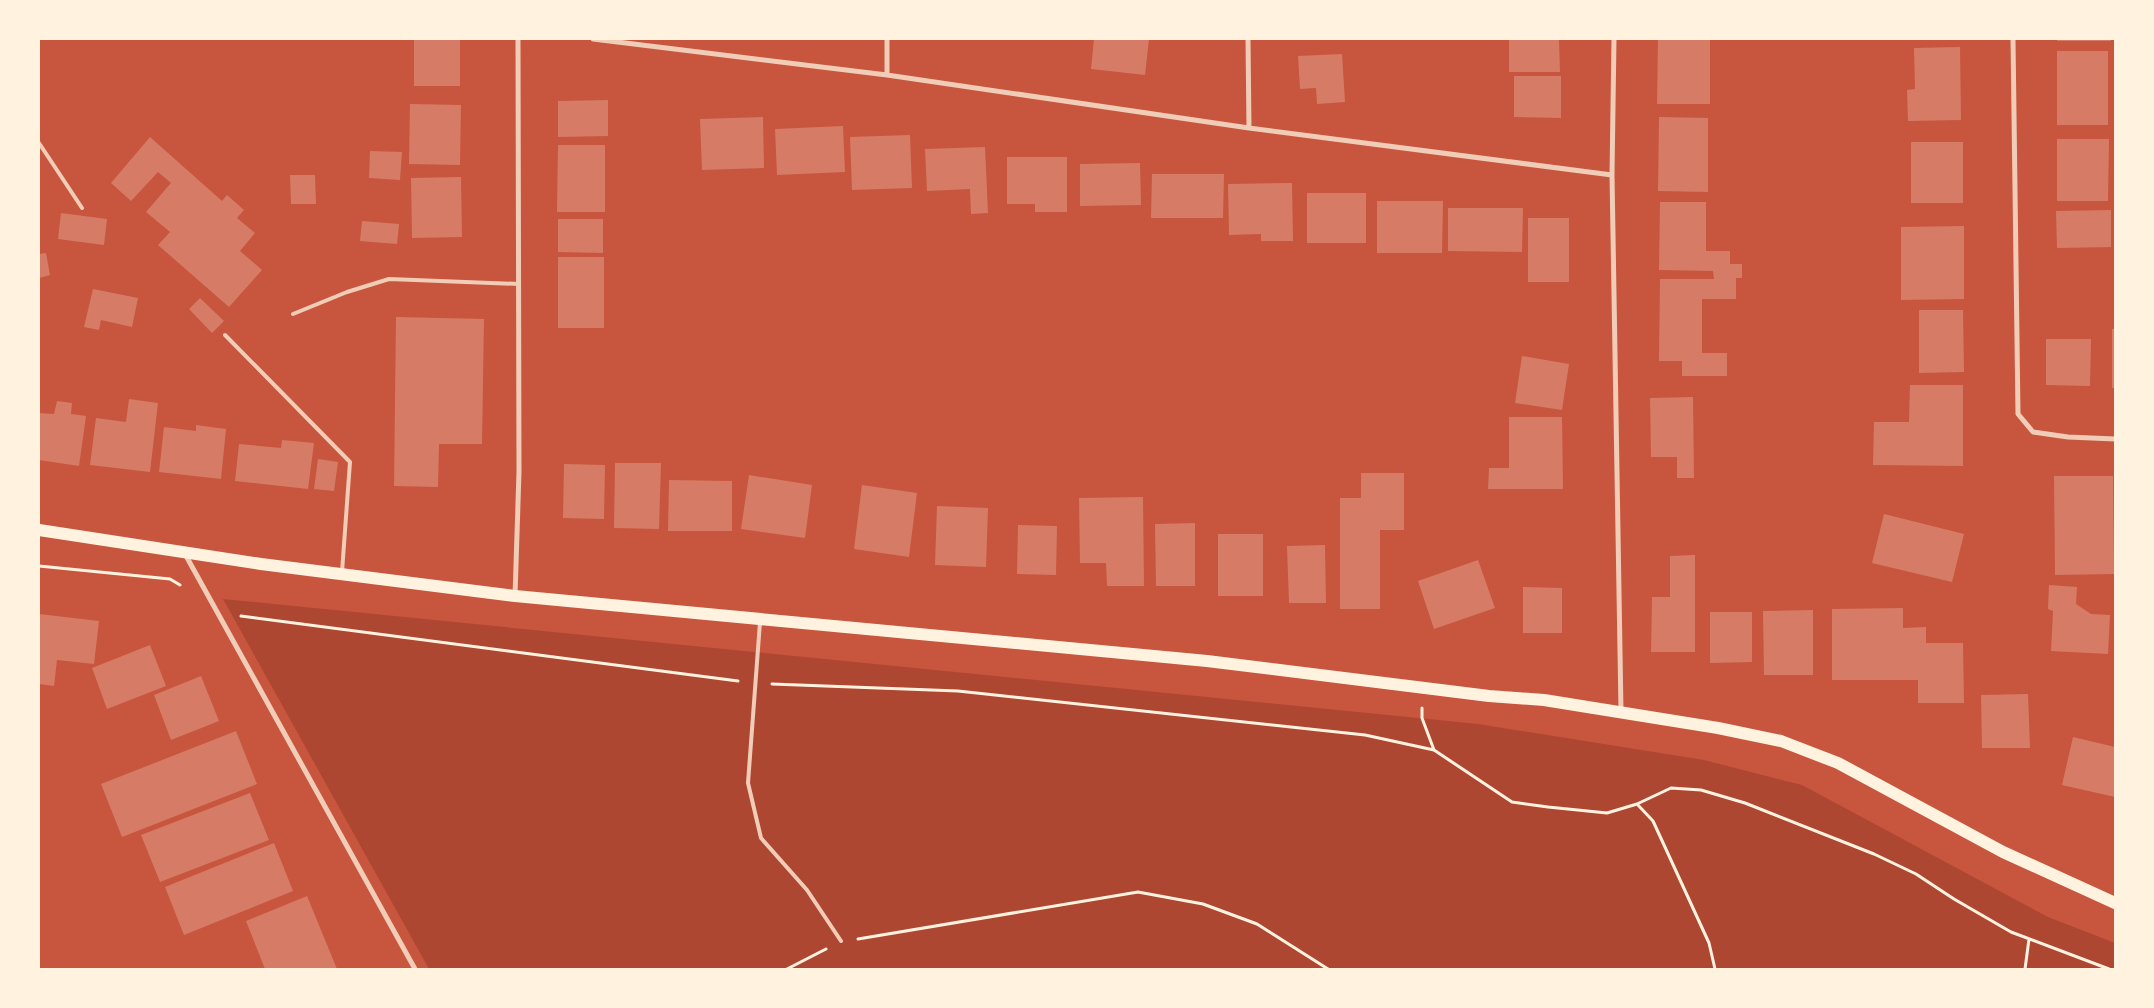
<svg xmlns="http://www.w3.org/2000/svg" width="2154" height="1008" font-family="'DejaVu Sans',sans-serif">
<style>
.green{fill:#ae4732}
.building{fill:#d67c66}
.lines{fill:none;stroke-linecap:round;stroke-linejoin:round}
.path{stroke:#fff3e0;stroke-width:3}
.service{stroke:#f1ccb7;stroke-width:4}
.minor{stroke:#f1ccb7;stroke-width:5}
.primary{stroke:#fff3e0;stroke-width:12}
</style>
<rect width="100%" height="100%" fill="#c8553d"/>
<path class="green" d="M 223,599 L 1478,724 L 1704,760 L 1802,785 L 2048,917 L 2115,943 L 2115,969 L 429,969 Z"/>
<path class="building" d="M 414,39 L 460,39 L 460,86 L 414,86 Z
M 1094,39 L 1149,39 L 1145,75 L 1091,69 Z
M 1509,39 L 1559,39 L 1560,72 L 1509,72 Z
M 1658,39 L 1710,39 L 1710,104 L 1657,104 Z
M 2057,39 L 2111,39 L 2111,41 L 2057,41 Z
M 1960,47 L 1961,120 L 1908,121 L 1907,90 L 1915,89 L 1914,48 Z
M 2057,51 L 2108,51 L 2108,125 L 2057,125 Z
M 1342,54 L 1345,102 L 1317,104 L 1316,88 L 1300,89 L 1298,56 Z
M 1514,76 L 1561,76 L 1561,118 L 1514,117 Z
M 608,100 L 608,136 L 558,137 L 558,101 Z
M 410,104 L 461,105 L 460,165 L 409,164 Z
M 763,117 L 764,168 L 702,170 L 700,119 Z
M 1659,117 L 1708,118 L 1708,192 L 1658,191 Z
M 843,126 L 845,172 L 777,175 L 775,129 Z
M 910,135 L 912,188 L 852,190 L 850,137 Z
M 150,137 L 222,201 L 227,195 L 244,210 L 237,218 L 255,233 L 240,251 L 262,270 L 229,307 L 158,245 L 170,232 L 146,212 L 171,183 L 158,172 L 131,201 L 111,183 Z
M 2057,139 L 2109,139 L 2108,201 L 2057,201 Z
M 1911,142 L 1963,142 L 1963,203 L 1911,203 Z
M 558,145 L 605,145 L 605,212 L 557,212 Z
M 985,147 L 988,213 L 971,214 L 970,189 L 927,191 L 925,149 Z
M 370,151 L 402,152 L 400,180 L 369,178 Z
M 1007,157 L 1067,157 L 1067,212 L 1035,212 L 1035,204 L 1007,204 Z
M 1140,163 L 1141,205 L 1080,206 L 1080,164 Z
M 1152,174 L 1224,174 L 1223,218 L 1151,218 Z
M 290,175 L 315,175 L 316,204 L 291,204 Z
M 461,177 L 462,237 L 412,238 L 411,178 Z
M 1292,183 L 1293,241 L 1261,241 L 1261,234 L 1229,235 L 1228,184 Z
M 1307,193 L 1366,193 L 1366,243 L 1307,243 Z
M 1377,201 L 1443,201 L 1442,253 L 1377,253 Z
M 1660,202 L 1706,202 L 1706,251 L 1730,251 L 1730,264 L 1742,264 L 1742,278 L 1736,278 L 1736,299 L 1702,299 L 1702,353 L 1727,353 L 1727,376 L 1682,376 L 1682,361 L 1659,361 L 1660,279 L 1714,279 L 1713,271 L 1659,270 Z
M 1448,208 L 1523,208 L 1522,252 L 1448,251 Z
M 2111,210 L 2111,247 L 2057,248 L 2056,211 Z
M 61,213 L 107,219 L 104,245 L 58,239 Z
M 1528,218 L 1569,218 L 1569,282 L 1528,282 Z
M 558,219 L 603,219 L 603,253 L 558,252 Z
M 362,221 L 399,224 L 397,244 L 360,241 Z
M 1964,226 L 1964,299 L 1901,300 L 1901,227 Z
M 46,253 L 50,275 L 39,278 L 39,254 Z
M 558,257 L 604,257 L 604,328 L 558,328 Z
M 93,289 L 138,298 L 132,327 L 101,320 L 99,330 L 84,327 Z
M 200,298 L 224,321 L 212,333 L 189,309 Z
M 1919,310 L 1963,310 L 1964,372 L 1919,373 Z
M 396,317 L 484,319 L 482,444 L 439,444 L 438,487 L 394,486 Z
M 2112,329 L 2115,329 L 2115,388 L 2112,388 Z
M 2046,339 L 2091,339 L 2090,386 L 2046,385 Z
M 1522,356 L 1569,364 L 1562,410 L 1515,403 Z
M 1910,385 L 1963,385 L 1963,466 L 1873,465 L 1874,422 L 1909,422 Z
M 1693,397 L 1694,478 L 1677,478 L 1677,457 L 1651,457 L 1650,398 Z
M 129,399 L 158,403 L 150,472 L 90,465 L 96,418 L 126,422 Z
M 57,401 L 72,403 L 71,414 L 86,416 L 79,466 L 39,460 L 39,413 L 54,414 Z
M 1509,417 L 1562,417 L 1563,489 L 1488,489 L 1489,468 L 1509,468 Z
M 196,425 L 226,429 L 221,479 L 159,472 L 164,427 L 196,431 Z
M 282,440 L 314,443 L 308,489 L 235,481 L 239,444 L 281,448 Z
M 318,459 L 338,462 L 334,491 L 314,489 Z
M 615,463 L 661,463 L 659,529 L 614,528 Z
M 564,464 L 605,465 L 604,519 L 563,518 Z
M 1361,473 L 1404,473 L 1404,530 L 1380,530 L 1380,609 L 1340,609 L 1340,498 L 1361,498 Z
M 749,475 L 812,485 L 805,538 L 741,529 Z
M 2054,476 L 2113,476 L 2114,574 L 2055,575 Z
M 669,480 L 732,481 L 732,531 L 668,531 Z
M 862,485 L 917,493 L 909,557 L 854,549 Z
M 1143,497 L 1144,586 L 1107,586 L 1106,563 L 1080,563 L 1079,498 Z
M 937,506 L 988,508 L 986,567 L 935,565 Z
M 1884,514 L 1964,534 L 1952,582 L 1872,563 Z
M 1195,523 L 1195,586 L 1156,586 L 1155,524 Z
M 1018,525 L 1057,526 L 1056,575 L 1017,574 Z
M 1218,534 L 1263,534 L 1263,596 L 1218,596 Z
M 1325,545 L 1326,603 L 1289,603 L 1287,546 Z
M 1695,555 L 1695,652 L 1651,652 L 1652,597 L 1670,597 L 1670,556 Z
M 1478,560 L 1495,608 L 1434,629 L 1418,581 Z
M 2049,585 L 2077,587 L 2076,604 L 2091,614 L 2110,615 L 2108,654 L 2051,651 L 2053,611 L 2048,609 Z
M 1523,587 L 1562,588 L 1562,633 L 1523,633 Z
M 1903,608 L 1903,628 L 1926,627 L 1926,643 L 1963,643 L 1964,703 L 1918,703 L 1918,680 L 1832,680 L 1832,609 Z
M 1813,610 L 1813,675 L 1764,675 L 1763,611 Z
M 1710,612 L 1752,612 L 1752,662 L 1710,663 Z
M 39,614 L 99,621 L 94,664 L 57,660 L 54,686 L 39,684 Z
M 150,645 L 166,686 L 107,709 L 92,668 Z
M 201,676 L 219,721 L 171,740 L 154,695 Z
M 2028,694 L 2030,748 L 1982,748 L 1981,695 Z
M 236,731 L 257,784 L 122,837 L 101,784 Z
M 2073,737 L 2115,747 L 2115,797 L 2062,785 Z
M 250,793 L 269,840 L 160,882 L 141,835 Z
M 274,843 L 293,891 L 184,935 L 165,887 Z
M 307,896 L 337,969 L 265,969 L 246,921 Z"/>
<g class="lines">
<path class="path" d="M 39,566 L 170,579 L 180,585
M 241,616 L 738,681
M 772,684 L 958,691 L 1365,735 L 1434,750 L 1512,802 L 1548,807 L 1607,813 L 1637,804 L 1671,788 L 1701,790 L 1745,803 L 1874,854 L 1916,874 L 1954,899 L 2011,932 L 2109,969
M 1422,708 L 1422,718 L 1434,750
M 1637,804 L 1653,821 L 1709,943 L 1715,969
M 858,939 L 1138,892 L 1203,904 L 1257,924 L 1328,969
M 787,969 L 826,949
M 2025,969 L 2029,939"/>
<path class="service" d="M 39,143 L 82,208
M 293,314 L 347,292 L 389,279 L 519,284
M 225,335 L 350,462 L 342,572
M 760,622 L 748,783 L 761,838 L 807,890 L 841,941"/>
<path class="minor" d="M 593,39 L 887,75 L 1249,128 L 1612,175
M 887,39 L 887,75
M 1248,39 L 1249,128
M 1614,39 L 1612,175 L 1621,711
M 2013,39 L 2018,414 L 2033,432 L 2068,437 L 2115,439
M 185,554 L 415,969
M 515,596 L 519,472 L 518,39"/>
<path class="primary" d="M 39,530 L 261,564 L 515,596 L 1207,661 L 1489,696 L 1544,700 L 1718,728 L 1781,741 L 1838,763 L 2003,852 L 2115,903"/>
</g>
<rect width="2154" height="1008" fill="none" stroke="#fff3e0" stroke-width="80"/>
</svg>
